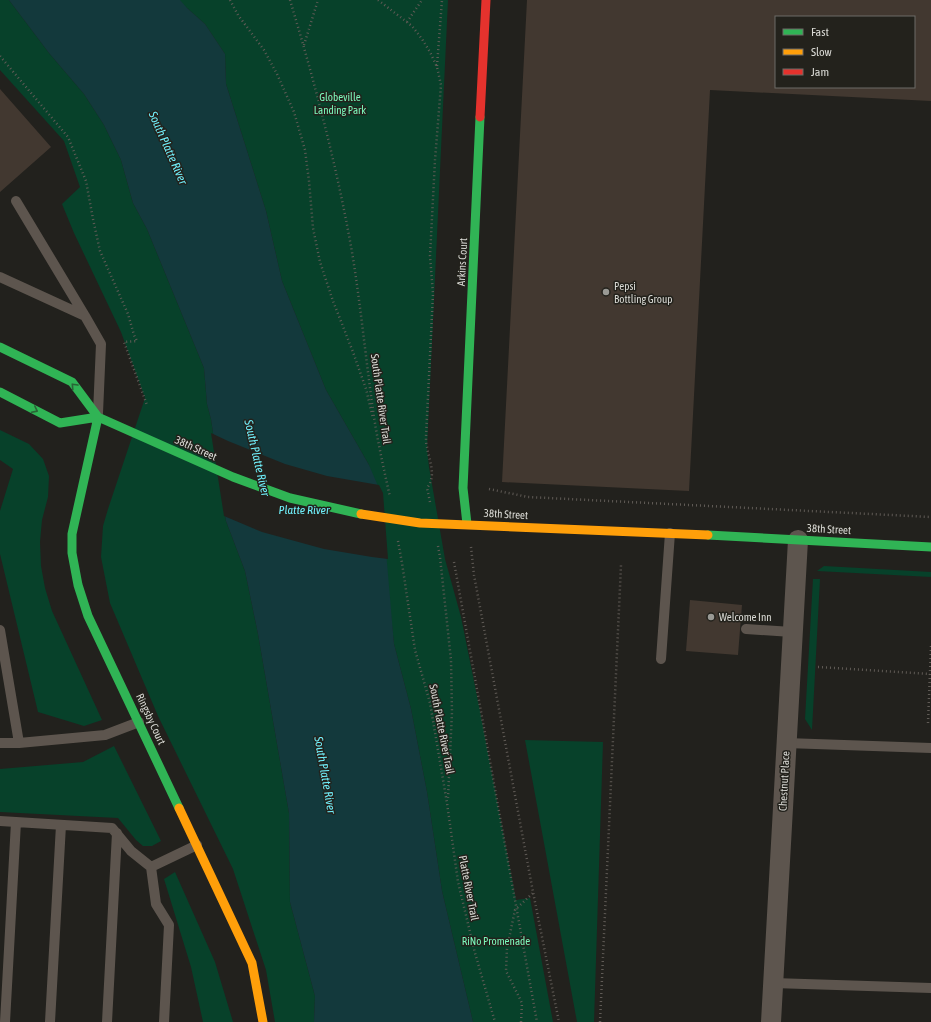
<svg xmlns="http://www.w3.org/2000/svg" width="931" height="1022" font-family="'Asap Condensed',sans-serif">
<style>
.green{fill:#07412a}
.water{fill:#13393c}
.pier{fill:#22211d}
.building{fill:#423830;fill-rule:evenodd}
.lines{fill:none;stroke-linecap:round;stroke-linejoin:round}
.path{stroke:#605b56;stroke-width:2.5;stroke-dasharray:1 3;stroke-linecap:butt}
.lane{stroke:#5d554e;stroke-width:10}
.street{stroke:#5d554e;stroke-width:20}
.fast{stroke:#30b455;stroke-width:9}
.slow{stroke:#ff9f0a;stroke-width:9}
.jam{stroke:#e5322d;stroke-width:9}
.oneway{stroke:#296436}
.poi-dot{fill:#999994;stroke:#23221c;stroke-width:1.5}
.labels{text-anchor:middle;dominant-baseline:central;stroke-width:3;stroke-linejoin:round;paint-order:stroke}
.park-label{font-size:11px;fill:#7cf9bc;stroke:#23221c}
.street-label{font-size:11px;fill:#d9d9d4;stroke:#23221c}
.poi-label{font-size:11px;fill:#d9d9d4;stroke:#23221c;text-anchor:start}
.water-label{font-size:12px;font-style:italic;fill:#70f0fc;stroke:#23221c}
</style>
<rect width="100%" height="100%" fill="#22211d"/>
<path class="green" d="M 0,0 L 9,0 L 49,53 L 84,94 L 104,125 L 121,160 L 133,203 L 147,229 L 204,368 L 207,404 L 211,419 L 226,521 L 245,571 L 258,634 L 289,813 L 290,902 L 315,996 L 314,1022 L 275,1022 L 266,970 L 233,869 L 158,716 L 110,603 L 101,557 L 103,526 L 108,509 L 145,398 L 121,332 L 74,233 L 62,204 L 80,187 L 64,141 L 0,70 Z
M 168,0 L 448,0 L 427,449 L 429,467 L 445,559 L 461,617 L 479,706 L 516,900 L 530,898 L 553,1022 L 473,1022 L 442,891 L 427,792 L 411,709 L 394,644 L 389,598 L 369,465 L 326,390 L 282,281 L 266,211 L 226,84 L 225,54 L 205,24 L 187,8 Z
M 0,430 L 29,444 L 43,459 L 49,476 L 48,497 L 42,520 L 40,542 L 41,566 L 45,588 L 52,611 L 102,720 L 84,726 L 38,712 L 0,554 L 0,511 L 13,469 L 0,460 Z
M 824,566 L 931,572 L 931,577 L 817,571 Z
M 813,579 L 820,579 L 812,730 L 805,719 Z
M 525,740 L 603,742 L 594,1022 L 577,1022 Z
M 114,746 L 161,841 L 152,846 L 143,846 L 136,840 L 118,818 L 0,812 L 0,769 L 83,762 Z
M 175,872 L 215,962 L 233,1022 L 203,1022 L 191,967 L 164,879 Z"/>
<path class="water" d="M 9,0 L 180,0 L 187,8 L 205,24 L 225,54 L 226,84 L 266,211 L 282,281 L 326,390 L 369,465 L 381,493 L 394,644 L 411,709 L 427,792 L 442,891 L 473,1022 L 314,1022 L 315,996 L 290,902 L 289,813 L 258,634 L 245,571 L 226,521 L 211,419 L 207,404 L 204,368 L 147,229 L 133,203 L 121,160 L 104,125 L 84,94 L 49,53 Z"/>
<path class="pier" d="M 211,433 L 228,441 L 285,464 L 327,476 L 379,485 L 383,493 L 388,559 L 372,557 L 324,549 L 262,532 L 224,516 Z"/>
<path class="building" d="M 527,0 L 931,0 L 931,101 L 710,90 L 689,491 L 502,482 ZM 776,17 L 914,17 L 914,87 L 776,87 Z
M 0,89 L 51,147 L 0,192 Z
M 690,600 L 742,605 L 738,655 L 686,651 Z"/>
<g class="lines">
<path class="path" d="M 230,0 L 238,15 L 264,50 L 277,74 L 294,112 L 305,150 L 309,181 L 313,228 L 320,262 L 333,301 L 353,352 L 366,389 L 373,418
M 290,0 C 315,83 337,167 352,252 C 361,307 366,362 374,417 C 378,443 384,470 390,497
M 378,0 L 412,26 L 422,39 L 430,52 L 437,67 L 441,85 L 435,160 L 430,256 L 433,294 L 426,437 C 426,440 426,444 427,447 C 429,461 437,475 427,488 L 430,502
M 407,22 L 422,0
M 304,45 L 318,0
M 0,56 L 68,137 L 86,181 L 93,219 L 100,251 L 128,314 L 134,335 L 137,341 L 124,342 L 147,405
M 437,66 L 442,0
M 489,489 L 528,497 L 931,517
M 398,541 L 402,563 L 415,650 L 430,703 L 447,803 L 458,882 L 475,953 L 495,1022
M 438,546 L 440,557 L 451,660 L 452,712 L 448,798
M 471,547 L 474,575 L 533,892 L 559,1022
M 454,562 L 537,1022
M 818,667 L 930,674
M 928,723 L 931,646
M 521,1022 L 522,1003 L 506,971 L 507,948 L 515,910 L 533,893
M 600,1022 L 621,565"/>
<path class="lane" d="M 16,201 L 85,316
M 0,277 L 85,316 L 101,344 L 98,413
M 746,629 L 792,632
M 0,630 L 19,743
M 661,659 L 670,533
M 0,743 L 19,743 L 105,735 L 139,722
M 786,743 L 931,748
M 0,821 L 112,828 L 131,851 L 151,867 L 156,904 L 169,925 L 164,1022
M 151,867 L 197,845
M 773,983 L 931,988
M 5,1022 L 16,822
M 50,1022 L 61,825
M 107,1022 L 117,833"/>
<path class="street" d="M 771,1022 L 798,540"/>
<path class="fast" d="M 0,347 L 72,382 L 98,417 L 233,477 L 290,498 L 361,514
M 0,392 L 60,423 L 98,417
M 98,417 L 72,534 L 72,553 L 78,585 L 88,616 L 179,808
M 467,524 L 463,488 L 480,117
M 708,535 L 931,547"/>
<path class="slow" d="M 361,514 L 420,523 L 708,535
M 179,808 L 252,963 L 263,1022"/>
<path class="jam" d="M 480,117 L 486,0"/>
</g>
<defs><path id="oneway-chevron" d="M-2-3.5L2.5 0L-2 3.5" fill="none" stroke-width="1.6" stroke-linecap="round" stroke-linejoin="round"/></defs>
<g class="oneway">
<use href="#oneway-chevron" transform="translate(74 386) rotate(-133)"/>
<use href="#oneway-chevron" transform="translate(35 410) rotate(27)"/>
</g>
<g class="poi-dot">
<circle cx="606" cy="292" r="4"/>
<circle cx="711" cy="617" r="4"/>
</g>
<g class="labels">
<g class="park-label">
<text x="340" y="97">Globeville<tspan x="340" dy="13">Landing Park</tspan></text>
<text x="496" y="941">RiNo Promenade</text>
</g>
<g class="street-label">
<text transform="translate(462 262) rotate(-87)">Arkins Court</text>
<text transform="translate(381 399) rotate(82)">South Platte River Trail</text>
<text transform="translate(196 448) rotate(24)">38th Street</text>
<text transform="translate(506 514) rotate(3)">38th Street</text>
<text transform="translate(829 529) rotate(3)">38th Street</text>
<text transform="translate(151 719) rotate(65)">Ringsby Court</text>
<text transform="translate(442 729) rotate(79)">South Platte River Trail</text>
<text transform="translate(784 781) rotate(-87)">Chestnut Place</text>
<text transform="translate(469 888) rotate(79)">Platte River Trail</text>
</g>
<g class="poi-label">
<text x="614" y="286">Pepsi<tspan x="614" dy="13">Bottling Group</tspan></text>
<text x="719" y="617">Welcome Inn</text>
</g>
<g class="water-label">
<text transform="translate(168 148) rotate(66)">South Platte River</text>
<text transform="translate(257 458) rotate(77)">South Platte River</text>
<text x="304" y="510">Platte River</text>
<text transform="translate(325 775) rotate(80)">South Platte River</text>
</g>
</g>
<rect x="775" y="16" width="140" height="72" fill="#23221c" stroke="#6c6b66"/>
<rect x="783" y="29" width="20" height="6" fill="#30b455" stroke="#6c6b66"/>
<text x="811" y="36" font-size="12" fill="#d9d9d4">Fast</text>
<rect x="783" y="49" width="20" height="6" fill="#ff9f0a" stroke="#6c6b66"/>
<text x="811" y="56" font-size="12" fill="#d9d9d4">Slow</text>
<rect x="783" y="69" width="20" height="6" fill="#e5322d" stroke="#6c6b66"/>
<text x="811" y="76" font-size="12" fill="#d9d9d4">Jam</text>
</svg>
